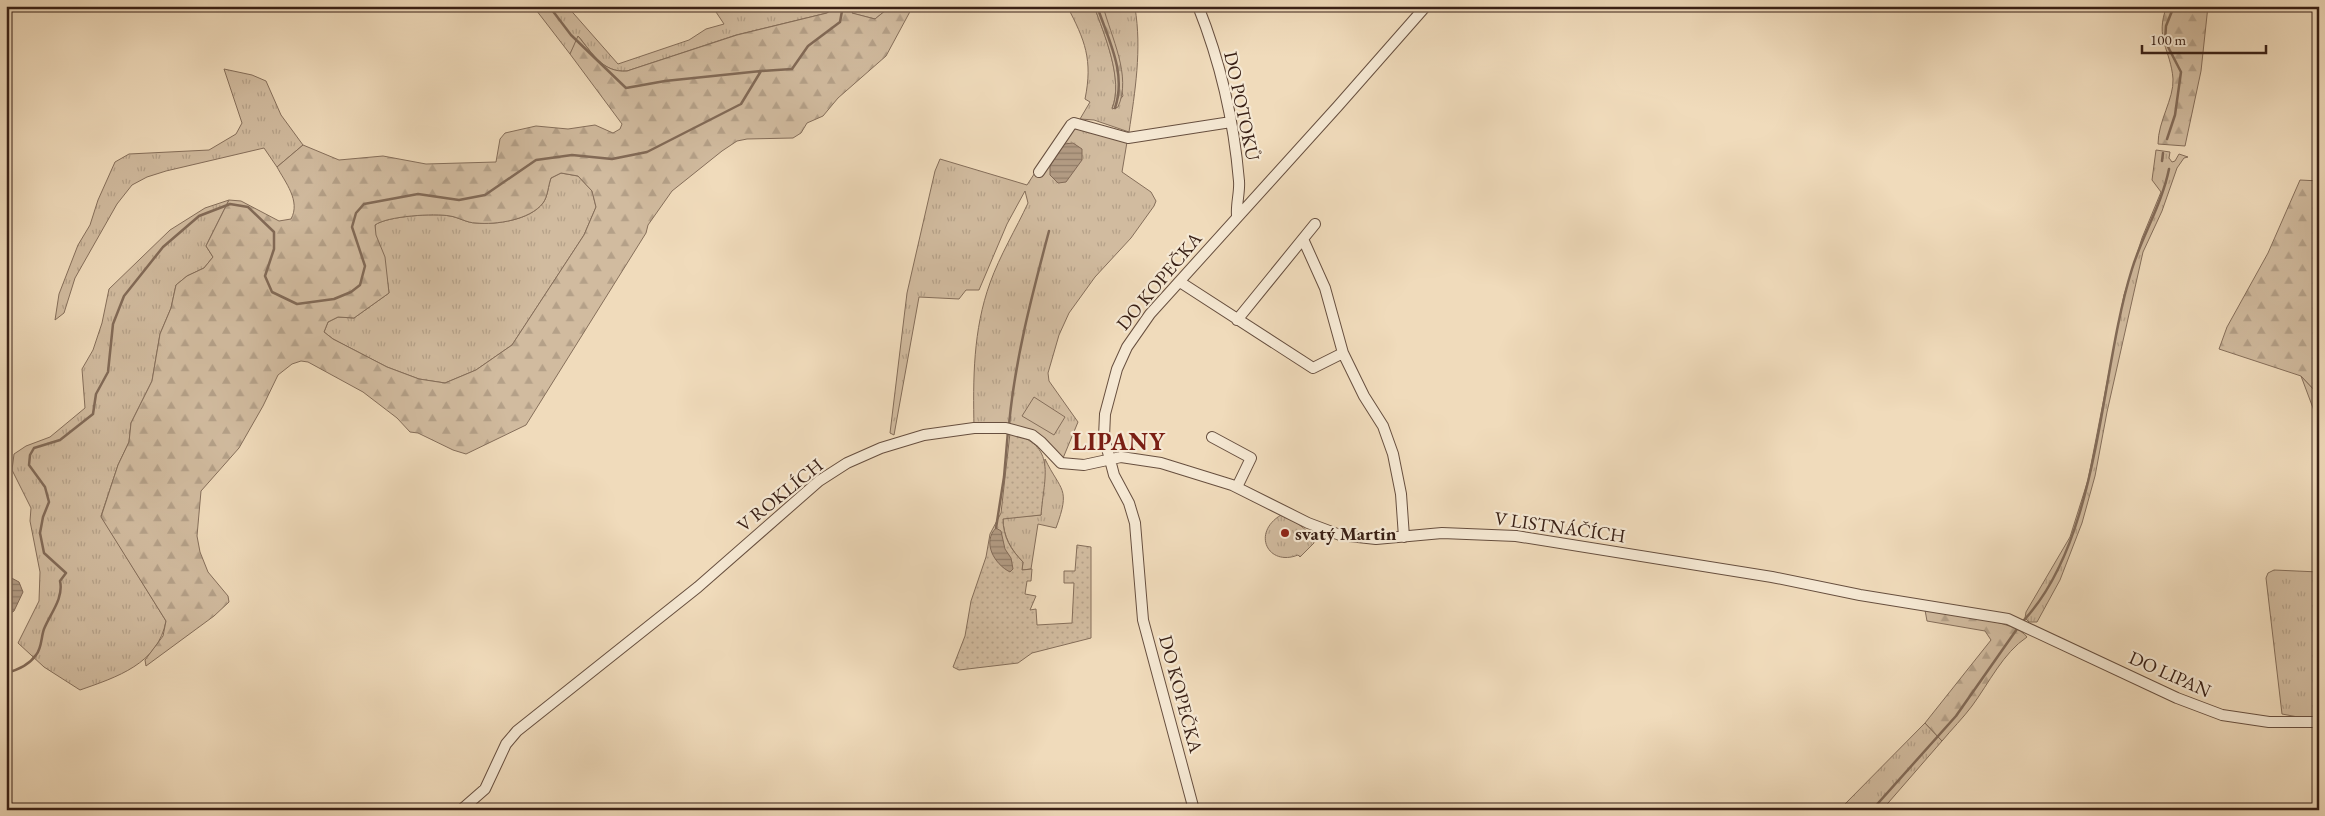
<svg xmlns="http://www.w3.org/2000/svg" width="2325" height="816" font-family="'EB Garamond',serif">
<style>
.grass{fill:url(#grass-tufts);stroke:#856e5a}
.forest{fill:url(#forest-firs);stroke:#856e5a;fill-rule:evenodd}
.garden{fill:url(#garden-dots);stroke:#856e5a}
.pitch{fill:#d1bb9f;stroke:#856e5a}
.water{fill:url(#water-rules);stroke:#826a57}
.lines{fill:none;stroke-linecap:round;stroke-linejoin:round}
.stream{stroke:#826a57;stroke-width:2.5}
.minor-casing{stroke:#674f3f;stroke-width:12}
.minor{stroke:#f5e8d3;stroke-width:10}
.poi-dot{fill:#8f2418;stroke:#f5e8d3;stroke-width:2}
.labels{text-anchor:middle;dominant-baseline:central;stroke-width:4.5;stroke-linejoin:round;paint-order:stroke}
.street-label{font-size:19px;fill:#392016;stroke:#f5e8d3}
.poi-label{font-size:19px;font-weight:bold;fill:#392016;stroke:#f5e8d3;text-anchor:start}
.district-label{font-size:24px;font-weight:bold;letter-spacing:1px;fill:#7a1f14;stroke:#f5e8d3}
</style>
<defs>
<pattern id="grass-tufts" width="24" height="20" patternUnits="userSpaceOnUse" patternTransform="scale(1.25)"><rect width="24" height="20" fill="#d1bb9f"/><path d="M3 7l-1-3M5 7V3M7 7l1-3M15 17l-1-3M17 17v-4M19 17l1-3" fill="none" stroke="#b4a088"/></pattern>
<pattern id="forest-firs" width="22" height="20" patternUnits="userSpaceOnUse" patternTransform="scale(1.25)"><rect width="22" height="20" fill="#d1bb9f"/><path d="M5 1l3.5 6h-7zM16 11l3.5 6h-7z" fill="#b4a088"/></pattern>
<pattern id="garden-dots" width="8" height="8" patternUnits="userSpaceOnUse" patternTransform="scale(1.25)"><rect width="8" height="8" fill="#d1bb9f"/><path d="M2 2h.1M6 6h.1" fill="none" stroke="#b4a088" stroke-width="1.8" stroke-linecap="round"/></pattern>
<pattern id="water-rules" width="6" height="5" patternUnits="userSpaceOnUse" patternTransform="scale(1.25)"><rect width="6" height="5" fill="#b29b83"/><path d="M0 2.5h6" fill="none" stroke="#927e6a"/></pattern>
</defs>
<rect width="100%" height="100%" fill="#f0dbbb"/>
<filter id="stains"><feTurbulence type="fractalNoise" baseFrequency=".004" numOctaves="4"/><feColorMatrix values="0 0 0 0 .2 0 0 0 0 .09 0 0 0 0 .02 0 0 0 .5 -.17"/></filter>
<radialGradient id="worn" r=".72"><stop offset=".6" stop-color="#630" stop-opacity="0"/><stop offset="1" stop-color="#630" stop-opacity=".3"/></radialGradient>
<path class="grass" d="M 533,6 L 567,6 L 618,64 L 689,40 L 706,29 L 724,24 L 712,6 L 837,6 L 827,13 L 736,35 L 627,71 C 603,73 593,54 579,37 L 570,54 Z
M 856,6 L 891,6 L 875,19 L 851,13 Z
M 1067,6 L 1094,6 C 1104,33 1124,80 1112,108 L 1123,96 L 1103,6 L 1135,8 C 1142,49 1135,92 1129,132 L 1094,120 L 1080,119 L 1090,102 L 1085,99 C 1093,60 1085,40 1067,6 Z
M 224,69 L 252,75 L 266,81 L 281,115 L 303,145 L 277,167 L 264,148 L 166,171 L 147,177 L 132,185 L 117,204 L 75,278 L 64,313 L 55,320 L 59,294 L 78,245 L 90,225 L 98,200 L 115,162 L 129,154 L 209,150 L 236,134 L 242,123 Z
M 1077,128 L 1127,142 L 1122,172 L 1151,192 L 1156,201 L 1154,206 L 1131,238 L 1095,277 L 1069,313 L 1059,335 L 1048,373 L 1049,381 L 1078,422 L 1061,463 L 1032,435 L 974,428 C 973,379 973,330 990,283 C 1000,255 1016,229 1028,203 L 1025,191 L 1007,224 L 979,290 L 966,290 L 959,299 L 919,297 L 894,435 L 890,433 L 907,293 L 935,171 L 940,159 L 1027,185 L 1062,131 Z
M 2156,150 L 2170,152 L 2169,158 L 2172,162 L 2175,161 L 2179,154 L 2188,157 L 2184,158 L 2177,168 L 2162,211 L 2143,252 L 2107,412 L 2095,476 L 2082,523 L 2060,580 L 2037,622 L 2029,622 L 2025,618 L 2026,612 L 2070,537 L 2088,480 L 2124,295 L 2142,238 L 2161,192 L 2152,180 Z
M 561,173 L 578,176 L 592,191 L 596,207 L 584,235 L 512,345 L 476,370 L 445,383 L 419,379 L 387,367 L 333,339 L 324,332 L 328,322 L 338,317 L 354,318 L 389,293 C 388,270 374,248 375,225 C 387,216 435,213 450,216 C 458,217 467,223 476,223 C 496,225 530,220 543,203 C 548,196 548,186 551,178 Z
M 229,200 L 206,246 L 213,257 L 204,268 L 187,276 L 176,285 L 171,308 L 160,334 L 152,381 L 131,423 L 129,442 L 118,465 L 101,516 L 166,621 C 158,664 117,677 80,690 L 44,667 L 18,643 L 39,601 L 40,572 L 30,521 L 31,508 L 12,470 L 14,454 L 26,446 L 50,437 L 85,408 L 82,369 L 93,350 L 102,323 L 109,289 L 170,230 L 205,208 Z
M 2301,376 L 2319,395 L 2319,424 Z
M 1045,459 C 1061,492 1071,487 1056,528 L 1038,524 L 1031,569 L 1022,570 L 1023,562 C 1011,550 1003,536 1003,518 L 1041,515 Z
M 1281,515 C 1292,519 1312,531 1314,543 L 1300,557 L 1298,555 C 1268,567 1251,533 1281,515 Z
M 2274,570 L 2319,572 L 2319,721 L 2282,714 L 2266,578 L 2268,573 Z
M 1925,723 L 1942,741 L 1882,810 L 1846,810 L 1845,804 Z"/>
<path class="forest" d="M 837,6 L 856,6 L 852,13 L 875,19 L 891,6 L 913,6 L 886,56 L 838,98 L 823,116 L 807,123 L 801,133 L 793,138 L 747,139 L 737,141 L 722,151 L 672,191 L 648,225 L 646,233 L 526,425 L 466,454 L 453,450 L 418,433 L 410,432 L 397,418 L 363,392 L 308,362 L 301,361 L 292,364 L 278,375 L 263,406 L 239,448 L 201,491 L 197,536 L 200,552 L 208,572 L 228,596 L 229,602 L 214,616 L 146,666 L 145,660 L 163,636 L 166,621 L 101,517 L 118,465 L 129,442 L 131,423 L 152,381 L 160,334 L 171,308 L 176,285 L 187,276 L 204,268 L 213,257 L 206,246 L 229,200 L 241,201 L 279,221 L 291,219 C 301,201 285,182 277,167 L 303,145 L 339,160 L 383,156 L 426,164 L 496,162 L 500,139 L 505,133 L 536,126 L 568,129 L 595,125 L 613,133 L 620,129 L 622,124 L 570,54 L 578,36 C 592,53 603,73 627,71 L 737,35 L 827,13 ZM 561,173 L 578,176 L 592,191 L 596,207 L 584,235 L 512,345 L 476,370 L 445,383 L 419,379 L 387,367 L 333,339 L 324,332 L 328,322 L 338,317 L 354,318 L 389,293 L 385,257 L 376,235 L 375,225 C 387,216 435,213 450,216 C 458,217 467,223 476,223 C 496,225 530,220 543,203 C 548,196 548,186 551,178 Z
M 1094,6 L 1103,6 C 1111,37 1132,76 1118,107 L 1112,109 C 1124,80 1104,34 1094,6 Z
M 2167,6 L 2208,6 L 2201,71 L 2185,146 L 2158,144 C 2158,121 2174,99 2173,79 C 2171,50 2154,38 2167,6 Z
M 2300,180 L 2319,181 L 2319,395 L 2301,376 L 2219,349 L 2227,327 L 2268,253 Z
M 1925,610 C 1946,613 2016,620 2027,637 C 2003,653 1989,683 1972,706 C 1963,718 1952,729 1942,741 L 1925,723 L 1991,640 L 1985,631 L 1927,621 Z"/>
<path class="garden" d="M 1010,433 C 1058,445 1044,476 1041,515 L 1003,519 C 1003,537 1011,550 1023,562 L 1022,570 L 1032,569 L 1031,581 L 1027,581 L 1025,594 L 1036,596 L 1030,610 L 1036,609 L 1037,625 L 1072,623 L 1074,583 L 1064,583 L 1064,571 L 1075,571 L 1077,545 L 1091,547 L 1091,638 L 1032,653 L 1018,663 L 959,670 L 953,667 L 965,636 L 971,601 L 986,557 L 990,534 L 1001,513 Z"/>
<path class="pitch" d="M 1034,397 L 1065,417 L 1054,435 L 1022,416 Z"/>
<path class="water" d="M 1073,143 L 1082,149 L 1082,160 L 1066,182 L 1058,183 L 1050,175 L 1050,166 L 1064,144 Z
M 996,528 L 1001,531 L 1005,549 L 1011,558 L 1013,569 L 1010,572 C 994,564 982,542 996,528 Z
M 6,575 L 19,582 L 23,592 L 14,611 L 6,616 Z"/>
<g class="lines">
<path class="stream" d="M 549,6 L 571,35 L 626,88 L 665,81 L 761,71
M 1097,6 C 1108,39 1127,73 1115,108
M 2167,139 L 2175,115 L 2181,72 L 2165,41 L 2166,26 L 2174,6
M 2162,161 L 2163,153
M 1009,425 C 1015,359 1032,295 1049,231
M 996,528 L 1004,477 L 1008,431
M 2024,620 C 2101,537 2099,374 2132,269 C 2142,236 2162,204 2169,169
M 6,673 C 18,670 29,665 36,655 C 42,648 41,637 44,629 C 50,614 64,598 60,581 L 66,573 L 44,553 L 40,533 L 43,517 L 49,502 L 45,487 L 29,465 L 30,455 L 34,448 L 60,440 L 93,414 L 96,394 L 108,372 L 113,324 L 124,296 L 163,247 L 199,216 L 230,204 L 248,207 L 274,232 L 274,249 L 265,276 L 272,292 L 297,304 L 334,299 L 351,292 L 360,285 L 365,266 L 352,227 L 356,213 L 364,204 L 418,194 L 459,200 L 485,195 L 536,160 L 572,155 L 612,159 L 647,152 L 741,104 L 761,71 L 792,69 L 808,46 L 840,22 L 842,11 L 847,6
M 1872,810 L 1956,716 L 2017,629"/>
<defs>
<path id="minor" d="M 1198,6 C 1220,61 1234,122 1239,181 C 1240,192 1236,204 1237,215
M 1039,172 L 1071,125 L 1074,123 L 1128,138 L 1231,122
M 1303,239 L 1325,288 L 1343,353 L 1364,396 L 1383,426 L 1393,454 L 1401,494 L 1404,537
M 1180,282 L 1313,368 L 1343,353
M 1237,320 L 1315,224
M 1212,437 L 1251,458 L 1237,487
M 461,810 L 485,789 L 506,744 L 517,731 L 698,587 L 819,481 L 847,463 L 881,448 L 924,435 L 974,428 L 1006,428 L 1032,435 L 1041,442 L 1061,463 L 1084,465 L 1121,457 L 1161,463 L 1232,485 L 1308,523 L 1340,535 L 1376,539 L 1442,533 L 1516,536 L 1772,577 L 1860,595 L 2008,619 L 2177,698 L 2222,715 L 2269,722 L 2319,722
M 1194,810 L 1143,620 L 1135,523 L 1129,503 L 1114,475 L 1104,437 L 1105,414 L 1117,369 L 1127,347 L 1150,314 L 1338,106 L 1426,6"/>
</defs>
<use href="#minor" class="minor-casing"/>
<use href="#minor" class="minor"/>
</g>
<circle class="poi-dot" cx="1285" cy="533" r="5"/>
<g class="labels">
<g class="street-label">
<text transform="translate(1242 106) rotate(78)">DO POTOKŮ</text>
<text transform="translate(1159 281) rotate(-50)">DO KOPEČKA</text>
<text transform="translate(780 495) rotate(-39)">V ROKLÍCH</text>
<text transform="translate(1560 527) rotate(8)">V LISTNÁČÍCH</text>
<text transform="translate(2170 674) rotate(24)">DO LIPAN</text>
<text transform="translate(1181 694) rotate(75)">DO KOPEČKA</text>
</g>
<g class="poi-label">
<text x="1295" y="533">svatý Martin</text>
</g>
<g class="district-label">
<text x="1119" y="441">LIPANY</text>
</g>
</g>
<rect width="2325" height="816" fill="none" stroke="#f0dbbb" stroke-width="25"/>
<rect x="8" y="8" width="2310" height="801" fill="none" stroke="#392016" stroke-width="2.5"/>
<rect x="12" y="12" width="2300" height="791" fill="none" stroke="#392016"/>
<path d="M2142 45v8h124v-8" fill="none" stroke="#392016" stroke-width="2.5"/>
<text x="2150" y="45" font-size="15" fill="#392016" stroke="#f5e8d3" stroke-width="4" paint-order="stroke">100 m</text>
<rect width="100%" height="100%" filter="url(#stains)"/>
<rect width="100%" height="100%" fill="url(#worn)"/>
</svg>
